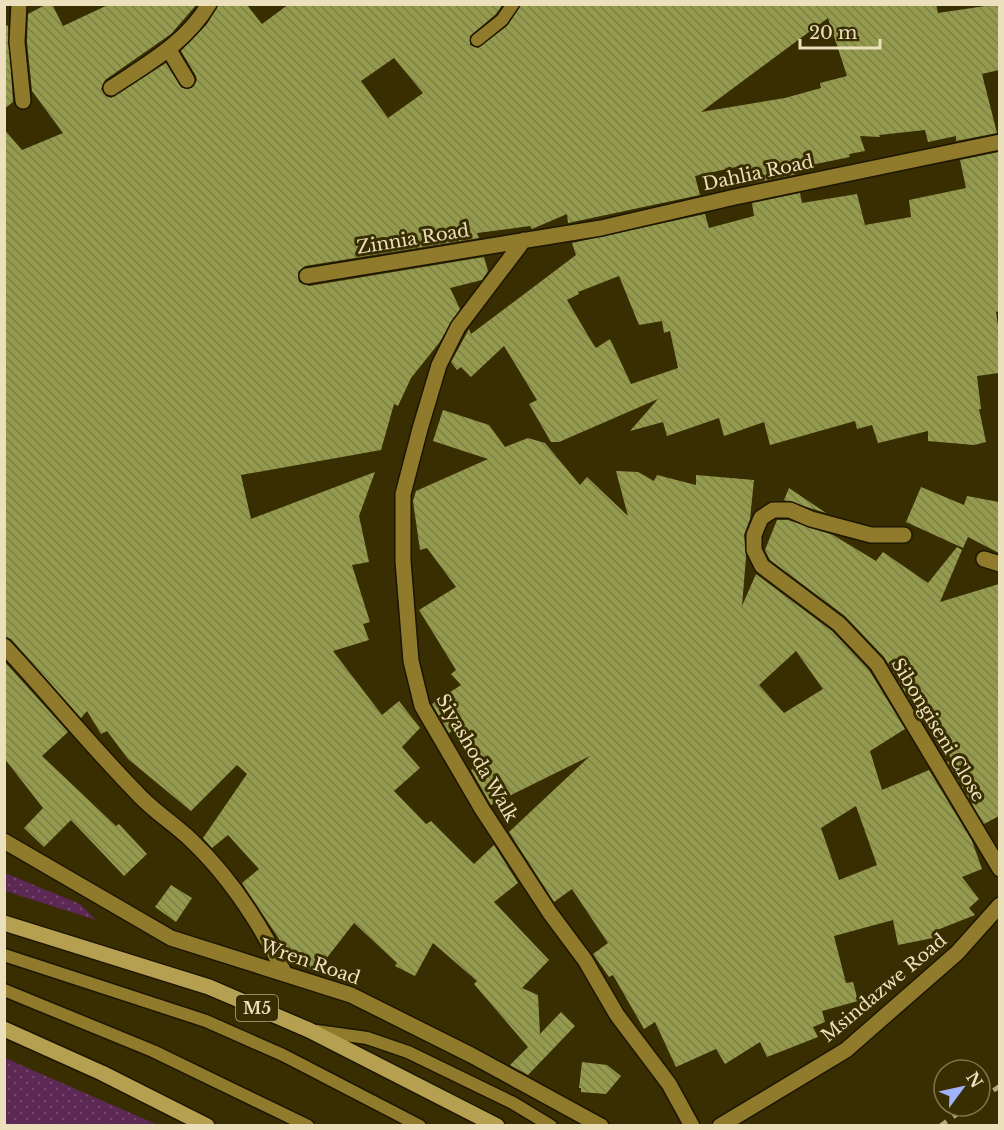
<svg xmlns="http://www.w3.org/2000/svg" width="1004" height="1130" font-family="'Libre Baskerville',serif">
<style>
.grass{fill:url(#grass-dots)}
.building{fill:url(#building-back-hatch);fill-rule:evenodd}
.lines{fill:none;stroke-linecap:round;stroke-linejoin:round}
.lane-casing{stroke:#1d1601;stroke-width:15}
.street-casing{stroke:#1d1601;stroke-width:18}
.primary-casing{stroke:#1d1601;stroke-width:18}
.lane{stroke:#907a2b;stroke-width:12}
.street{stroke:#907a2b;stroke-width:15}
.primary{stroke:#b59f51;stroke-width:15}
.rail{stroke:#b0a57e;stroke-width:4.5;stroke-dasharray:8 8;stroke-linecap:butt}
.labels{text-anchor:middle;dominant-baseline:central;stroke-width:6;stroke-linejoin:round;paint-order:stroke}
.shield{fill:#392d02;stroke:#b6aa84;stroke-width:1.5}
.shield-label{font-size:16px;font-weight:bold;fill:#ebe0bb}
.street-label{font-size:18px;fill:#ebe0bb;stroke:#392d02}
</style>
<defs>
<pattern id="grass-dots" width="8" height="8" patternUnits="userSpaceOnUse" patternTransform="scale(1.5)"><rect width="8" height="8" fill="#5c2854"/><path d="M2 2h.1M6 6h.1" fill="none" stroke="#74476b" stroke-width="1.8" stroke-linecap="round"/></pattern>
<pattern id="building-back-hatch" width="6" height="6" patternUnits="userSpaceOnUse" patternTransform="scale(1.5)"><rect width="6" height="6" fill="#949b4f"/><path d="M-1 5l2 2M0 0l6 6M5-1l2 2" fill="none" stroke="#7d8148"/></pattern>
</defs>
<rect width="100%" height="100%" fill="#392d02"/>
<path class="grass" d="M 5,873 L 80,904 L 96,920 L 5,891 Z
M 4,1058 L 5,1058 L 158,1125 L 5,1125 Z"/>
<path class="building" d="M 47,4 L 52,4 L 63,26 L 110,4 L 197,4 L 171,34 L 105,80 L 101,89 L 106,96 L 111,98 L 166,63 L 182,88 L 192,88 L 197,80 L 196,76 L 181,51 L 207,24 L 219,4 L 246,4 L 262,24 L 289,4 L 503,4 L 496,14 L 470,36 L 470,45 L 478,48 L 507,26 L 521,4 L 936,4 L 938,13 L 999,4 L 999,70 L 982,74 L 997,133 L 956,141 L 956,136 L 928,142 L 925,130 L 879,135 L 880,137 L 860,136 L 865,151 L 849,154 L 850,157 L 796,168 L 797,174 L 749,184 L 745,165 L 695,176 L 700,195 L 568,223 L 567,214 L 532,229 L 530,226 L 477,233 L 479,238 L 305,266 L 298,272 L 299,282 L 309,286 L 484,257 L 488,271 L 482,280 L 450,288 L 460,309 L 439,343 L 411,378 L 398,406 L 394,404 L 381,450 L 241,475 L 251,519 L 375,472 L 359,516 L 369,562 L 352,565 L 370,622 L 363,624 L 369,640 L 333,651 L 382,715 L 399,701 L 420,728 L 402,747 L 420,768 L 394,791 L 426,824 L 431,821 L 474,864 L 494,845 L 518,883 L 494,902 L 549,960 L 522,988 L 538,995 L 540,1034 L 561,1012 L 575,1026 L 528,1075 L 510,1065 L 528,1047 L 474,984 L 477,981 L 433,943 L 415,976 L 395,966 L 397,963 L 354,923 L 315,973 L 289,954 L 242,883 L 259,869 L 228,835 L 212,848 L 203,838 L 247,774 L 237,765 L 191,811 L 128,759 L 107,731 L 101,734 L 87,711 L 81,718 L 11,639 L 4,637 L 4,129 L 22,150 L 63,133 L 32,91 L 27,42 L 28,14 ZM 828,18 L 847,76 L 820,83 L 821,88 L 785,98 L 701,112 ZM 394,58 L 423,93 L 388,118 L 361,81 Z
M 8,25 L 13,102 L 4,109 L 4,27 Z
M 999,152 L 999,311 L 996,312 L 999,332 L 999,373 L 977,376 L 981,409 L 979,409 L 986,442 L 974,445 L 928,441 L 928,431 L 878,443 L 872,425 L 857,429 L 855,421 L 770,445 L 764,422 L 724,436 L 719,418 L 667,436 L 663,422 L 630,431 L 658,399 L 559,442 L 551,442 L 529,404 L 537,400 L 504,346 L 471,377 L 461,367 L 457,370 L 451,362 L 469,329 L 471,334 L 576,255 L 572,243 L 705,214 L 709,228 L 754,216 L 752,203 L 800,193 L 802,203 L 857,194 L 865,225 L 911,217 L 909,200 L 966,188 L 960,160 ZM 619,276 L 639,325 L 662,321 L 664,333 L 670,331 L 678,368 L 631,384 L 610,339 L 596,348 L 593,344 L 567,300 L 579,294 L 578,292 Z
M 443,410 L 489,425 L 505,447 L 528,438 L 545,443 L 580,485 L 587,477 L 628,516 L 616,471 L 638,472 L 654,481 L 657,475 L 696,485 L 696,475 L 754,480 L 750,519 L 744,535 L 746,557 L 742,606 L 756,574 L 832,631 L 869,670 L 905,729 L 870,751 L 882,790 L 929,770 L 972,841 L 982,869 L 962,877 L 979,899 L 969,908 L 975,915 L 932,932 L 933,938 L 898,945 L 893,920 L 834,936 L 846,983 L 853,982 L 858,1001 L 822,1011 L 825,1022 L 813,1027 L 818,1037 L 767,1057 L 760,1042 L 725,1064 L 716,1049 L 676,1067 L 655,1022 L 644,1029 L 613,975 L 609,977 L 593,954 L 608,943 L 572,889 L 554,902 L 509,832 L 590,756 L 491,805 L 471,770 L 477,766 L 452,731 L 449,733 L 432,704 L 461,685 L 451,674 L 456,670 L 419,610 L 456,587 L 427,548 L 420,550 L 413,501 L 416,491 L 488,459 L 433,441 ZM 796,651 L 823,689 L 784,713 L 759,685 ZM 856,806 L 877,865 L 839,880 L 821,828 Z
M 921,487 L 964,505 L 967,496 L 999,502 L 999,553 L 968,537 L 963,548 L 906,522 Z
M 789,488 L 826,513 L 784,500 Z
M 777,520 L 788,520 L 833,535 L 876,561 L 883,552 L 928,583 L 957,547 L 962,550 L 940,602 L 999,584 L 999,816 L 984,824 L 947,762 L 952,760 L 946,751 L 948,749 L 928,715 L 921,719 L 884,657 L 845,616 L 770,560 L 765,550 Z
M 4,661 L 68,732 L 42,756 L 116,826 L 119,824 L 147,854 L 124,876 L 71,820 L 44,847 L 24,828 L 43,808 L 4,758 Z
M 171,885 L 192,898 L 176,922 L 155,907 Z
M 582,1062 L 607,1065 L 621,1076 L 606,1094 L 581,1092 L 581,1088 L 579,1088 Z"/>
<g class="lines">
<defs>
<path id="lane" d="M 477,40 L 502,20 L 513,4
M 4,955 L 206,1021 L 283,1055 L 420,1126
M 4,990 L 153,1051 L 308,1126
M 317,1031 L 367,1038 L 408,1052 L 513,1103 L 551,1126"/>
<path id="street" d="M 19,4 L 17,42 L 23,101
M 169,50 L 187,80
M 111,88 C 147,64 186,43 209,4
M 524,240 L 458,327 L 439,365 L 420,429 L 403,494 L 403,561 L 411,661 L 422,706 L 482,809 L 550,913 L 585,960 L 617,1015 L 669,1084 L 692,1126
M 307,276 L 601,228 L 735,197 L 1000,142
M 904,535 L 871,535 L 811,519 L 790,510 L 773,510 L 761,518 L 754,535 L 754,550 L 762,566 L 839,624 L 877,664 L 1000,869
M 984,559 L 1000,564
M 4,646 C 49,694 90,745 136,792 C 152,810 173,823 191,840 C 230,877 261,925 285,974
M 4,841 L 171,938 L 351,995 L 471,1055 L 601,1126
M 720,1126 L 846,1050 L 957,953 L 1000,905"/>
<path id="primary" d="M 4,923 L 209,987 L 309,1030 L 497,1126
M 4,1029 L 102,1073 L 207,1126"/>
</defs>
<use href="#lane" class="lane-casing"/>
<use href="#street" class="street-casing"/>
<use href="#primary" class="primary-casing"/>
<use href="#lane" class="lane"/>
<use href="#street" class="street"/>
<use href="#primary" class="primary"/>
<path class="rail" d="M 980,1099 L 1000,1086
M 940,1126 L 969,1106
M 999,1126 L 1000,1125"/>
</g>
<g class="labels">
<rect class="shield" x="236" y="995" width="42" height="26" rx="4.5"/>
<g class="shield-label">
<text x="257" y="1008">M5</text>
</g>
<g class="street-label">
<text transform="translate(758 173) rotate(-12)">Dahlia Road</text>
<text transform="translate(413 239) rotate(-9)">Zinnia Road</text>
<text transform="translate(938 730) rotate(59)">Sibongiseni Close</text>
<text transform="translate(477 758) rotate(60)">Siyashoda Walk</text>
<text transform="translate(310 962) rotate(19)">Wren Road</text>
<text transform="translate(884 988) rotate(-40)">Msindazwe Road</text>
</g>
</g>
<rect width="1004" height="1130" fill="none" stroke="#ebe0bb" stroke-width="12"/>
<g transform="translate(962 1088) rotate(57)"><circle r="28" fill="#392d02" stroke="#80754c" stroke-width="1.5"/>
<path d="M0-4.5L10 22L0 15L-10 22Z" fill="#a1b3fd"/>
<text y="-9" font-size="16" font-weight="bold" text-anchor="middle" fill="#ebe0bb">N</text>
</g>
<path d="M800 39v9h80v-9" fill="none" stroke="#ebe0bb" stroke-width="3"/>
<text x="809" y="39" font-size="18" fill="#ebe0bb" stroke="#392d02" stroke-width="4.5" paint-order="stroke">20 m</text>
</svg>
